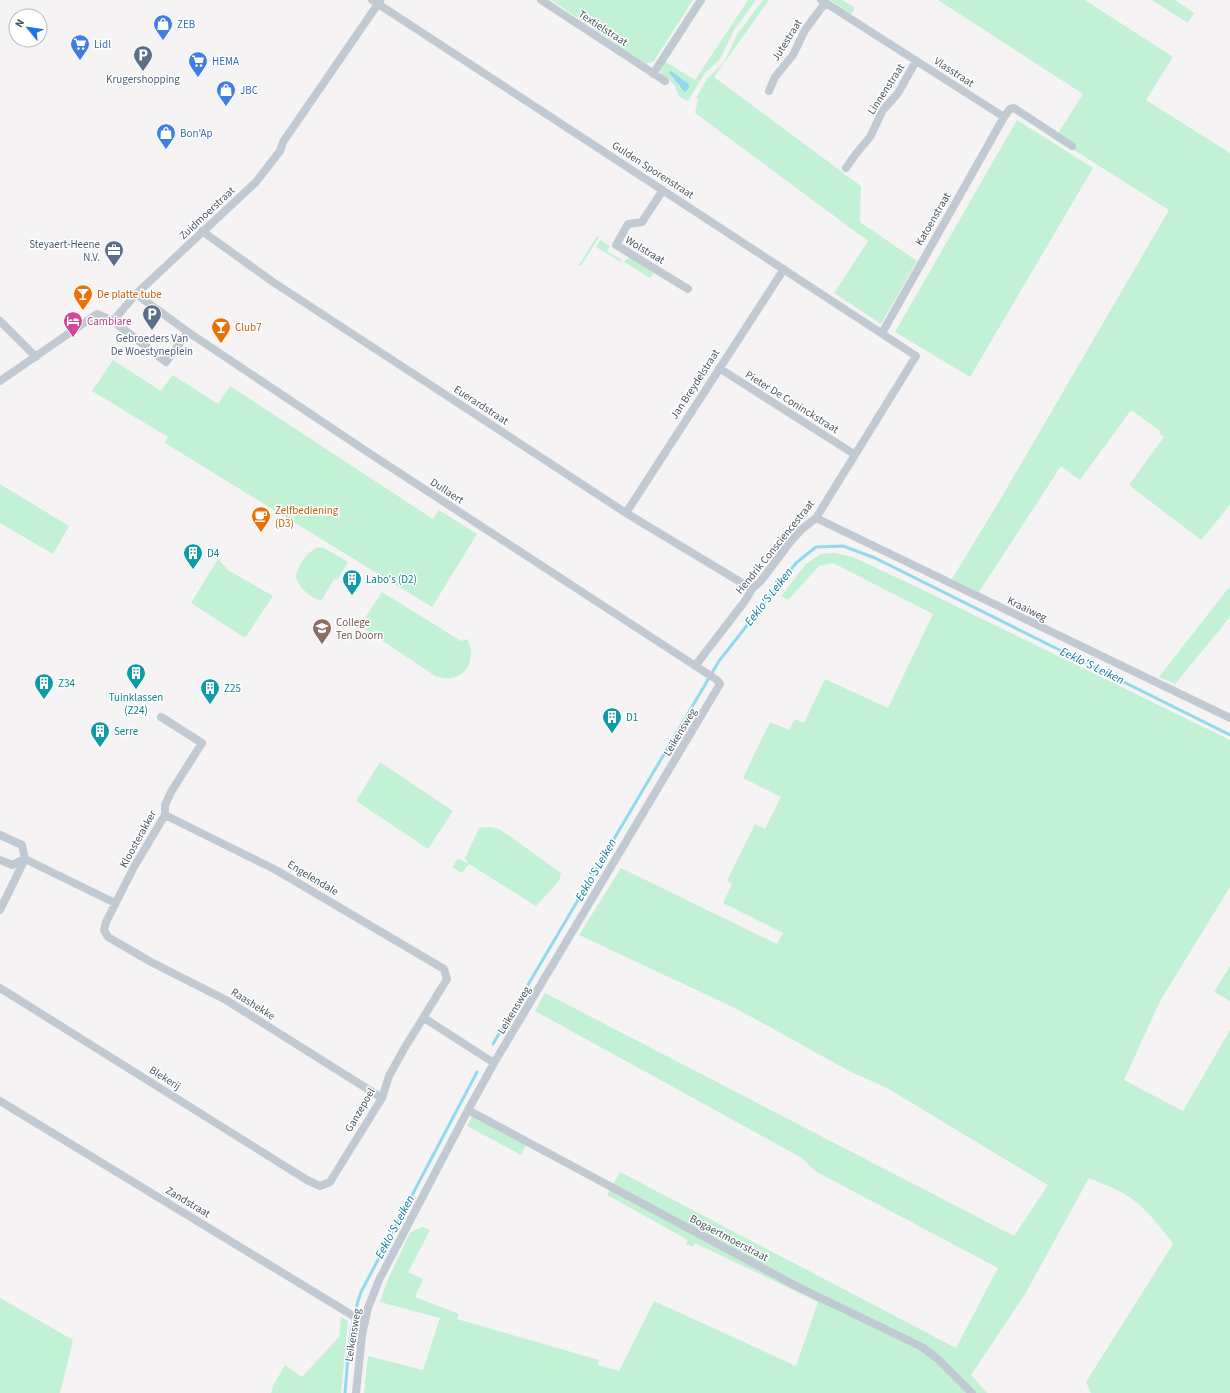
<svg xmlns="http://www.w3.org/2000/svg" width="1230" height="1393" font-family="'Source Sans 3',sans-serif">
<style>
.green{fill:#c3f1d5;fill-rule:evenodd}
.water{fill:#90daee}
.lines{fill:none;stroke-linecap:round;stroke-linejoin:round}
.stream{stroke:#90daee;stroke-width:3}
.street{stroke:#c1cad2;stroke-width:8}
.labels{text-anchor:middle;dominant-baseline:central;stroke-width:3;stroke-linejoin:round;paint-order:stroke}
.shop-label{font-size:11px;fill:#366cbe;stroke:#fff;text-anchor:start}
.street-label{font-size:11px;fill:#4a5661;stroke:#fff}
.service-label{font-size:11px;fill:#4e5e75;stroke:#fff}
.food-label{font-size:11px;fill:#c56008;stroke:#fff;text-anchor:start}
.hotel-label{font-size:11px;fill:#b23c85;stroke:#fff;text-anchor:start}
.culture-label{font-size:11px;fill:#0d838f;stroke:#fff;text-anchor:start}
.education-label{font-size:11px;fill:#785e54;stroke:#fff;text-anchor:start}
.water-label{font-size:12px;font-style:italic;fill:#0c7c9b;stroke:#fff}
</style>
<rect width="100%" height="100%" fill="#f5f3f3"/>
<path class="green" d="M 551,0 L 693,0 L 654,61 L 646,64 Z
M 748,0 L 756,0 L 734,30 L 720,59 L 705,73 L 688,101 C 675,96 680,93 673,84 C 670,79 664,77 661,72 L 661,67 L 664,61 L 695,80 ZM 671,71 L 689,84 L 679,87 Z
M 763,0 L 769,0 L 714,77 L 861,186 L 860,222 L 917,261 L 881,324 L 834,293 L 868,241 L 695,113 L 698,99 L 696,98 L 707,79 L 724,62 L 738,33 Z
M 830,0 L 842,0 L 854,7 L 854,10 L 851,14 Z
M 938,0 L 1085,0 L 1173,57 L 1146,100 L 1230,153 L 1230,505 L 1201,540 L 1129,485 L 1164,437 L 1159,433 L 1160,431 L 1131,410 L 1080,480 L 1061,466 L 979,592 L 952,579 L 1000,500 L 1169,210 L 1055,138 L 1083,94 Z
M 1152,0 L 1175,0 L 1194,13 L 1188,23 Z
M 1017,120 L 1093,168 L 970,377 L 895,332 Z
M 597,236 L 599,237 L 581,266 L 579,265 Z
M 600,240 L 610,246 L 607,251 L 622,260 L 621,262 L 596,247 Z
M 630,258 L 654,273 L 650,278 L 624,262 L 626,259 Z
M 113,360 L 161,391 L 173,375 L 218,404 L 230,386 L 433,519 L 439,510 L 477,534 L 432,607 L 165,443 L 168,437 L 92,391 Z
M 0,484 L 69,526 L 53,554 L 0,523 Z
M 318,547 L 324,548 L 348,562 L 337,580 L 334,579 L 322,600 C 312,600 297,586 296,576 C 298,565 307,552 318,547 Z
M 835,553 L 853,557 L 921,589 L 1230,740 L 1230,887 L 1160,1001 L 1124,1080 L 1183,1111 L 1230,1030 L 1230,1393 L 1091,1393 L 1086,1382 L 1173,1244 C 1159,1225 1144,1205 1123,1193 C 1112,1187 1100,1183 1089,1178 L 1025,1294 L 971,1375 L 987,1393 L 364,1393 L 368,1356 L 423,1370 L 440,1318 L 380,1302 L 387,1282 L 407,1239 L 411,1232 L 423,1227 L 430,1230 L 408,1272 L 423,1279 L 415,1297 L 459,1314 L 457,1319 L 599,1360 L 598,1365 L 619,1371 L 654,1301 L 796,1366 L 818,1302 L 695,1243 L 693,1247 L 686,1244 L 688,1240 L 607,1195 L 620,1172 L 956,1348 L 998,1268 L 815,1171 L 802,1158 L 535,1011 L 545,993 L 1014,1236 L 1048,1185 L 887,1088 L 849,1071 L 737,1009 L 579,935 L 621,868 L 777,944 L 783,933 L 723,903 L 732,884 L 727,881 L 755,824 L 765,829 L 781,797 L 743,778 L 770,722 L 789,730 L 795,719 L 804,723 L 825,679 L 888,708 L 933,614 L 833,563 L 819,566 L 788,600 L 781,596 L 806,564 L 821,554 Z
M 218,559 L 228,570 L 273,596 L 245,638 L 191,603 Z
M 1230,586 L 1230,617 L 1175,684 L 1159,677 Z
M 382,592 L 461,641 L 467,639 C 476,655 469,676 450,678 C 446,679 441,677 437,677 L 360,626 Z
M 380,762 L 453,811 L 428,849 L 356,801 Z
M 491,827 L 501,830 L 561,873 L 559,881 L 536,906 L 469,864 L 462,873 L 452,867 L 458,858 L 468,864 L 465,858 L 479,828 Z
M 1230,966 L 1230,1001 L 1214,992 Z
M 472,1116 L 526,1145 L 521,1155 L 467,1126 Z
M 0,1298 L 73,1340 L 60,1393 L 0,1393 Z
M 341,1317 L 348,1321 L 341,1393 L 271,1393 L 273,1386 L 285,1365 L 302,1377 L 339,1337 Z"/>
<path class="water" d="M 671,71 L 689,84 C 689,88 688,90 685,92 C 682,90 671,75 669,72 Z"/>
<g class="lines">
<path class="stream" d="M 493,1044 L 719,661 L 796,563 L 816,547 L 843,546 L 875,558 L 1230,735
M 345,1393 C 348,1359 349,1325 361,1292 L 477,1072"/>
<path class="street" d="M 372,0 L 916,356 L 816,518 L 802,529 L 791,541 L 760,582 L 752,589 L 745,601 L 695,666
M 541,0 L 665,81
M 821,0 L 1004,117 L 1010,109 L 1014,108 L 1072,146
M 653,74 L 701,0
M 769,91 L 775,77 L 793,55 L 805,30 L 825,3
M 846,168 L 855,155 L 870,137 L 883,110 L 898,93 L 916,61
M 663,190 L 642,222 L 628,224 L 616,245 L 688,289
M 202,231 L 273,282 L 626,513 L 752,589
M 136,294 L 188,332 L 369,453 L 717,680 L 720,684 L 494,1063 L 468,1110 L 379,1280 L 368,1308 L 362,1335 L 356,1393
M 0,321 L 36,357
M 113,321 L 136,294 L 256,182 L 280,151 L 283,142 L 380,1
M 882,333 L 1004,117
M 719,368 L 854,454
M 0,381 L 97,314 L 113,321 L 166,362 L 188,332
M 626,513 L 784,269
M 816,518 L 1230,718
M 161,717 L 202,743 L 171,792 L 165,805 L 165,815 L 134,867 L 106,922 L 104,930 L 108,937 L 151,962 L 226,1000 L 382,1098
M 0,835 L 22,845 L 25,859
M 25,859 L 115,903
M 0,860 L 12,865 L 25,859
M 0,910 L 25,859
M 0,988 L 307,1180 L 320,1186 L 330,1182 L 382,1098 L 389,1076 L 404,1049 L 447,979 L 444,969 L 276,870 L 165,815
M 424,1018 L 494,1063
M 0,1101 L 365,1323
M 468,1110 L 796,1286 L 922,1347 L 938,1359 L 972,1393"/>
</g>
<defs>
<symbol id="shop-pin" viewBox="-11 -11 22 30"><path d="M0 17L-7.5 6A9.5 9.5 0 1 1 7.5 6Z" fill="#3f7fe0" stroke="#fff"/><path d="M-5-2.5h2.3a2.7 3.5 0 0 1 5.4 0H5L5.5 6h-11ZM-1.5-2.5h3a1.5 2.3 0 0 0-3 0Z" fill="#fff"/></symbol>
<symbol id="supermarket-pin" viewBox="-11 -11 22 30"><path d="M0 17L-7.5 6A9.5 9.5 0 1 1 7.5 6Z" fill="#3f7fe0" stroke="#fff"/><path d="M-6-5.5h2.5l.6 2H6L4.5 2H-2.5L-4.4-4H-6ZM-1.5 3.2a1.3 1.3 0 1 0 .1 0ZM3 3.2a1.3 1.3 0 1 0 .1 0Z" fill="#fff"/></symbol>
<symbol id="parking-pin" viewBox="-11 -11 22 30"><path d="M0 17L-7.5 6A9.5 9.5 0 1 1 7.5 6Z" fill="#5c6f8a" stroke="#fff"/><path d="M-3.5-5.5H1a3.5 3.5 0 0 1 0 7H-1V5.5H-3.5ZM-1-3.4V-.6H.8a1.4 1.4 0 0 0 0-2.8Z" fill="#fff"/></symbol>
<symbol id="office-pin" viewBox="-11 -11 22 30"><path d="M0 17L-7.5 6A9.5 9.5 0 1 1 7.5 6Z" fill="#5c6f8a" stroke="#fff"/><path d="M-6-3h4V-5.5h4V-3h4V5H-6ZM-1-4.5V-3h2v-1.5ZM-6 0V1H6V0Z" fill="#fff"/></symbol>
<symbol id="bar-pin" viewBox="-11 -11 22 30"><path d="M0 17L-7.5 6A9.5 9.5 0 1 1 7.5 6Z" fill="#e8710a" stroke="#fff"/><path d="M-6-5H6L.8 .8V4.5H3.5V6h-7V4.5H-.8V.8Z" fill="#fff"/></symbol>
<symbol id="hotel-pin" viewBox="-11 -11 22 30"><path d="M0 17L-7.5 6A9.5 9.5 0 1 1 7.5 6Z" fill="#d1479c" stroke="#fff"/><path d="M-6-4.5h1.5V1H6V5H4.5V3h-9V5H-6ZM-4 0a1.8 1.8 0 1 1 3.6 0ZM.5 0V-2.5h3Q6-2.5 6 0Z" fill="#fff"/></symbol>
<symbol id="cafe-pin" viewBox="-11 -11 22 30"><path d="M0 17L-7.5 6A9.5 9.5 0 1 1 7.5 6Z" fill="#e8710a" stroke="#fff"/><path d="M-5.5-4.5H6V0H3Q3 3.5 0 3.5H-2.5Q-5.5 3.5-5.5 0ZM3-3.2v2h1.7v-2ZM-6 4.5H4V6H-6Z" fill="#fff"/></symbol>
<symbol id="building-pin" viewBox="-11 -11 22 30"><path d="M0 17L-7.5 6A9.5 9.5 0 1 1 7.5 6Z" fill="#0f9aa8" stroke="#fff"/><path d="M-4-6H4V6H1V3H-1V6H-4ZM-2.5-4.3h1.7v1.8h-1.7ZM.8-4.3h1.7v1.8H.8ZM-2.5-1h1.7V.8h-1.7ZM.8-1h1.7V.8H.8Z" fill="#fff"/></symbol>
<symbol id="school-pin" viewBox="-11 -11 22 30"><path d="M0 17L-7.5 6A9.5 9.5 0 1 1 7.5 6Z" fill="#8d6e63" stroke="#fff"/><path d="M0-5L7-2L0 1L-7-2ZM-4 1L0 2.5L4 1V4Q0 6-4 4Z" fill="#fff"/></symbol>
</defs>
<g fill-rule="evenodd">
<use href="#shop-pin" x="152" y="13" width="22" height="30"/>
<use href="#supermarket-pin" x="69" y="33" width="22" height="30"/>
<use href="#parking-pin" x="132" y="44" width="22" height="30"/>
<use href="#supermarket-pin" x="187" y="50" width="22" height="30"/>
<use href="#shop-pin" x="215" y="79" width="22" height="30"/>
<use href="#shop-pin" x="155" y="122" width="22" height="30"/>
<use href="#office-pin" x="103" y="239" width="22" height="30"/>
<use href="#bar-pin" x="72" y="283" width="22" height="30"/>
<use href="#parking-pin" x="141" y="303" width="22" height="30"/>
<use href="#hotel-pin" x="62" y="310" width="22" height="30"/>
<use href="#bar-pin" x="210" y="316" width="22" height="30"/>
<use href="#cafe-pin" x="250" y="505" width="22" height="30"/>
<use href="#building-pin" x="182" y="542" width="22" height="30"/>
<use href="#building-pin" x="341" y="568" width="22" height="30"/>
<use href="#school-pin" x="311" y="617" width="22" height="30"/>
<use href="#building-pin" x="125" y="662" width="22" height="30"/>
<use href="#building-pin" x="33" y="672" width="22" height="30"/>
<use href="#building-pin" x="199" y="677" width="22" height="30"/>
<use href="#building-pin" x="601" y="706" width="22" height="30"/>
<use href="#building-pin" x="89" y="720" width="22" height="30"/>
</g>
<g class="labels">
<g class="shop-label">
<text x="177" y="24">ZEB</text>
<text x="94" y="44">Lidl</text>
<text x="212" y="61">HEMA</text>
<text x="240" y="90">JBC</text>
<text x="180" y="133">Bon'Ap</text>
</g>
<g class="street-label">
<text transform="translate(603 28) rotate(33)">Textielstraat</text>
<text transform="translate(787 40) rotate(-58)">Jutestraat</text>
<text transform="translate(954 72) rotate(33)">Vlasstraat</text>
<text transform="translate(886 89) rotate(-57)">Linnenstraat</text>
<text transform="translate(653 170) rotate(33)">Gulden Sporenstraat</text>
<text transform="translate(207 213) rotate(-43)">Zuidmoerstraat</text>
<text transform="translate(933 219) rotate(-60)">Katoenstraat</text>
<text transform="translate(645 250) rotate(31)">Wolstraat</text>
<text transform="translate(695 384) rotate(-57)">Jan Breydelstraat</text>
<text transform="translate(792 402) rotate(32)">Pieter De Coninckstraat</text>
<text transform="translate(481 405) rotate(33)">Euerardstraat</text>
<text transform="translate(447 491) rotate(33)">Dullaert</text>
<text transform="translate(775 547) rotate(-51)">Hendrik Consciencestraat</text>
<text transform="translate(1027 609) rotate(26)">Kraaiweg</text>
<text transform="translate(680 732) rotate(-59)">Leikensweg</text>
<text transform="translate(138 839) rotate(-61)">Kloosterakker</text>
<text transform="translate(313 878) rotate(31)">Engelendale</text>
<text transform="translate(253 1004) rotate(32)">Raashekke</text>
<text transform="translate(514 1010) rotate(-59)">Leikensweg</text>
<text transform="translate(165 1078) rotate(32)">Blekerij</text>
<text transform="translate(360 1110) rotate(-60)">Ganzepoel</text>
<text transform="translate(188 1202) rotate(31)">Zandstraat</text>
<text transform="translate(729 1238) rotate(28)">Bogaertmoerstraat</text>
<text transform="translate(353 1335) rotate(-81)">Leikensweg</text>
</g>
<g class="service-label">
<text x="143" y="79">Krugershopping</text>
<text x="100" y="244" text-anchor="end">Steyaert-Heene<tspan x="100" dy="13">N.V.</tspan></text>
<text x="152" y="338">Gebroeders Van<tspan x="152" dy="13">De Woestyneplein</tspan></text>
</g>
<g class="food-label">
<text x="97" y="294">De platte tube</text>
<text x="235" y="327">Club7</text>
<text x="275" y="510">Zelfbediening<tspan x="275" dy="13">(D3)</tspan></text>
</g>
<g class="hotel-label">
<text x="87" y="321">Cambiare</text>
</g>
<g class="culture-label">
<text x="207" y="553">D4</text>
<text x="366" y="579">Labo's (D2)</text>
<text x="58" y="683">Z34</text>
<text x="224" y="688">Z25</text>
<text x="136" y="697" text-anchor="middle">Tuinklassen<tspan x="136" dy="13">(Z24)</tspan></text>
<text x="626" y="717">D1</text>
<text x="114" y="731">Serre</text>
</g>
<g class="education-label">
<text x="336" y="622">College<tspan x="336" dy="13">Ten Doorn</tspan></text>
</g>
<g class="water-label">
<text transform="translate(769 597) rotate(-52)">Eeklo'S Leiken</text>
<text transform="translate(1092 666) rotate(26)">Eeklo'S Leiken</text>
<text transform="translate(596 870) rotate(-60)">Eeklo'S Leiken</text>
<text transform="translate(395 1227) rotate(-62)">Eeklo'S Leiken</text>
</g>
</g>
<g transform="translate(28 28) rotate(299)"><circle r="19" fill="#ffffff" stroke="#b7bbc0"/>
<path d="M0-3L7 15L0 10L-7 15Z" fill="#1a73e8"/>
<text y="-6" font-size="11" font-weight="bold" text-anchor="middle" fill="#4a5661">N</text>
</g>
</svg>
